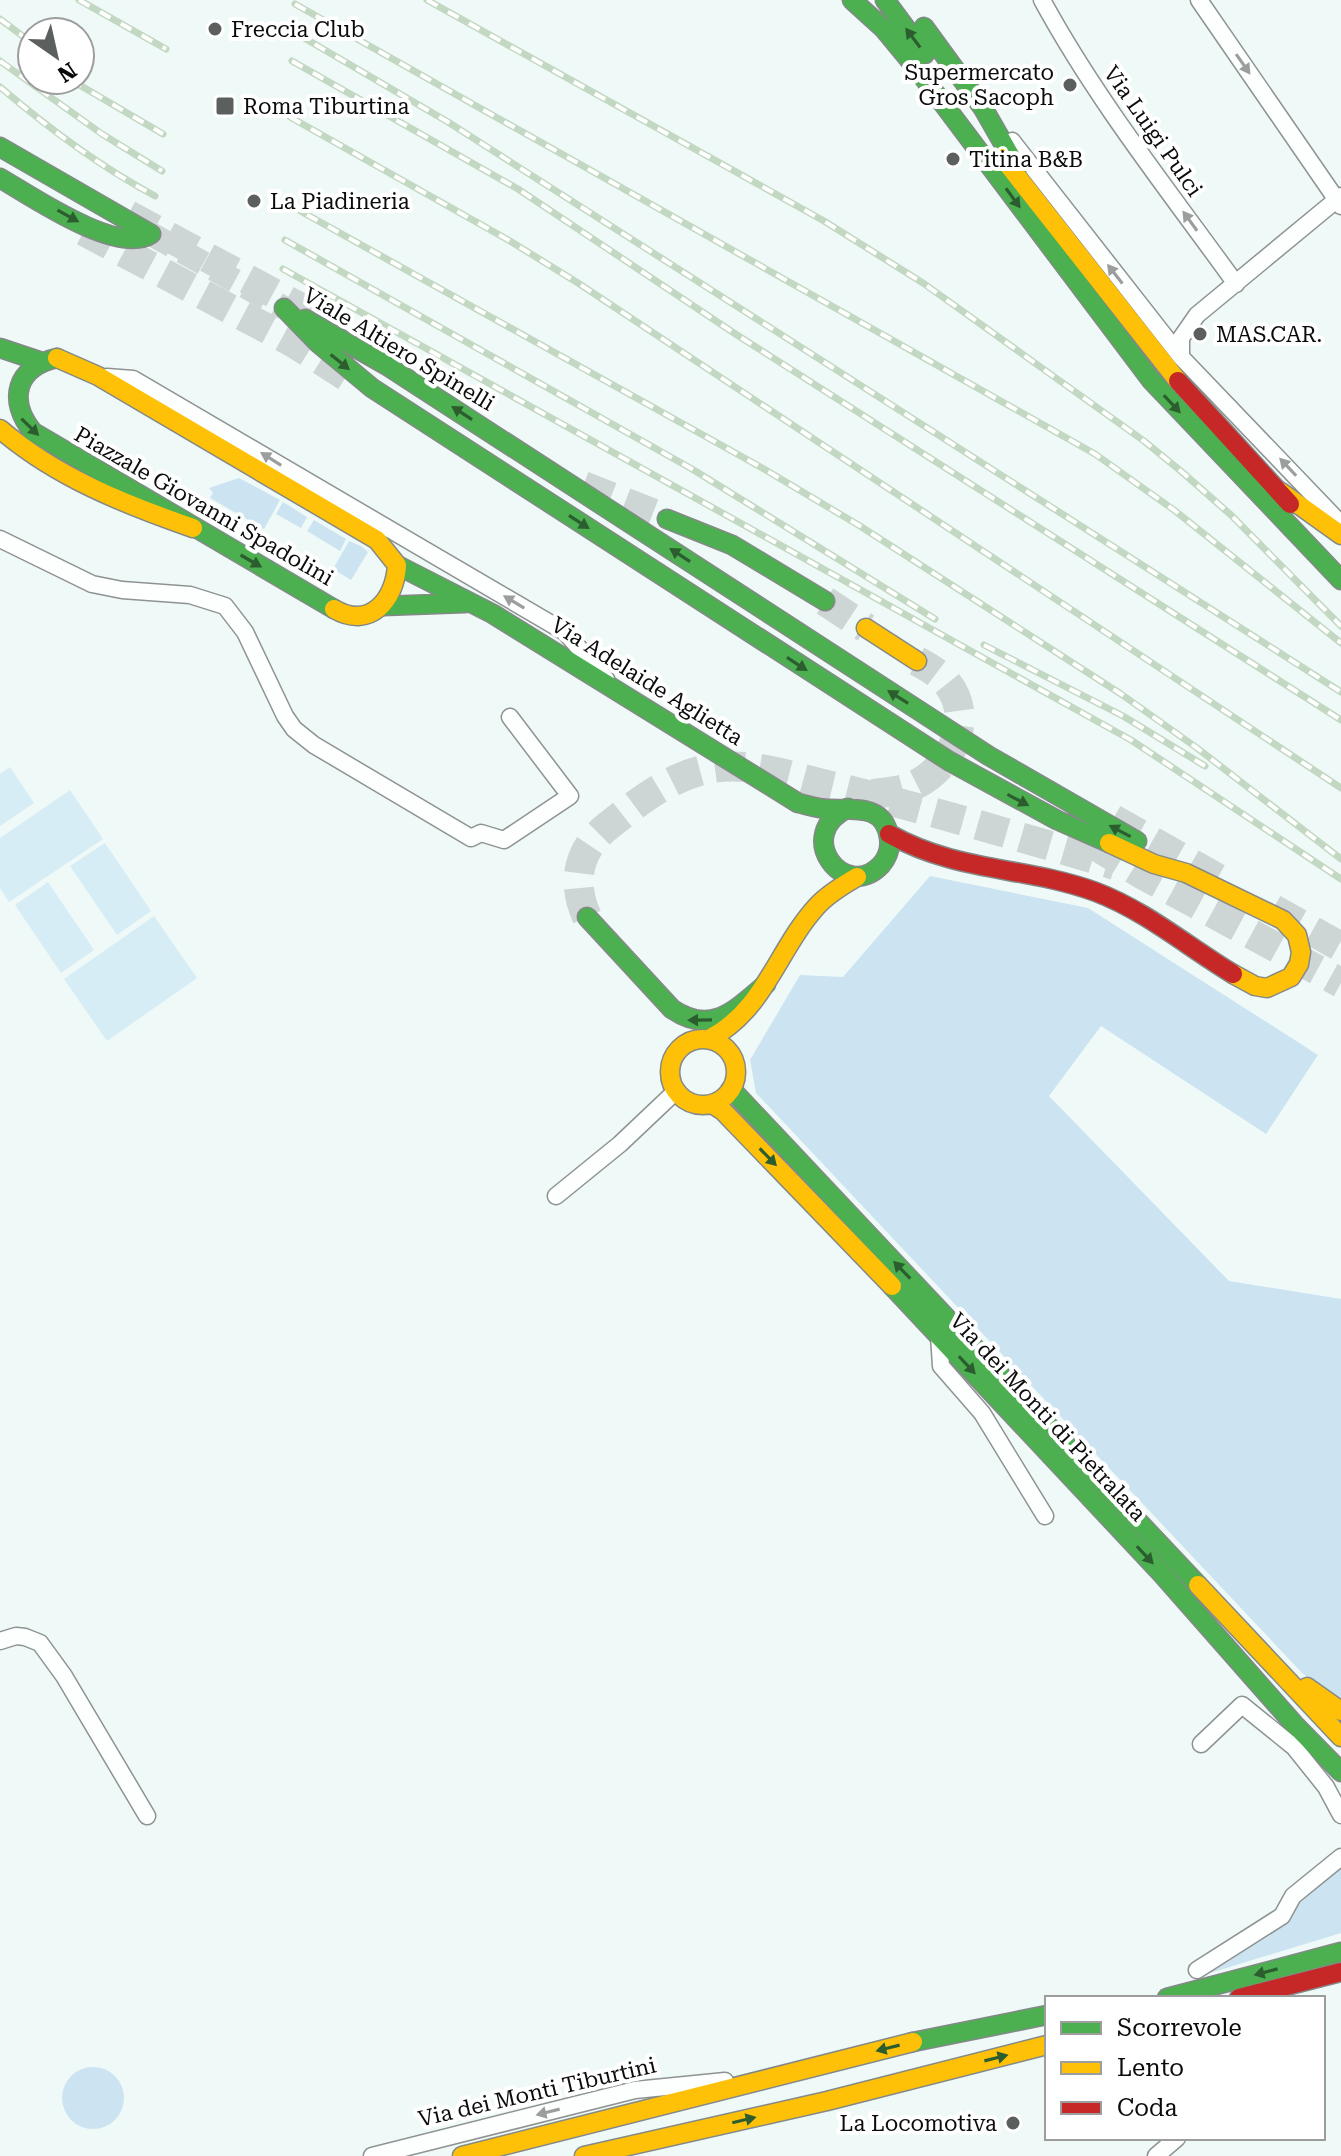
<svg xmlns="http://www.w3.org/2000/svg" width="1341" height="2156" font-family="'Roboto Serif',serif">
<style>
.green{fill:#cce3f1}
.pitch{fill:#d7edf5}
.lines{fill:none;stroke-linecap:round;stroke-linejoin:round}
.secondary-tunnel{stroke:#cdd6d4;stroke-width:24;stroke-dasharray:24 12;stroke-linecap:butt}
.highway-tunnel{stroke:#cdd6d4;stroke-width:30;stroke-dasharray:30 15;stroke-linecap:butt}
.street-casing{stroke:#8e9392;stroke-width:19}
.fast-casing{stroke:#848988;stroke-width:21}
.slow-casing{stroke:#848988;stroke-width:21}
.jam-casing{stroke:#848988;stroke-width:21}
.street{stroke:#fdfefe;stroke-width:16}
.fast{stroke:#4caf50;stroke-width:18}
.slow{stroke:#ffc107;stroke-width:18}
.jam{stroke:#c62828;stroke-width:18}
.rail-casing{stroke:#c3d8c2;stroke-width:7}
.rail{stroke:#fff;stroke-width:4;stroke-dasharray:12;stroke-linecap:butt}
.oneway{fill:#2c5d2e}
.oneway2{fill:#9c9d9d}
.poi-dot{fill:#5b5f5e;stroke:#fff;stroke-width:3}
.labels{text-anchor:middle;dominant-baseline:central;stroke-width:8;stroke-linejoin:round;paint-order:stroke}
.poi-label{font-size:22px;fill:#0b0b0b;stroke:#fff;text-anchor:start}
.street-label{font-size:22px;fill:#0b0b0b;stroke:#fff}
</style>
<rect width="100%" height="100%" fill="#effaf8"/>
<path class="green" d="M 239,478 L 280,500 L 264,529 L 210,498 L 213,493 L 209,488 Z
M 283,502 L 307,517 L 301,528 L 276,514 Z
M 314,520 L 346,539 L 340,551 L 307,531 Z
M 349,541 L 361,546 L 368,552 L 351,580 L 333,569 Z
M 930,876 L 1088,908 L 1318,1055 L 1266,1134 L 1101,1026 L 1049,1096 L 1229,1281 L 1341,1299 L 1341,1700 L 1303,1674 L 756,1093 L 750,1060 L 800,975 L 843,977 Z
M 1341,1867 L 1341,1933 L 1194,1978 L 1276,1928 L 1304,1897 Z
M62 2098a31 31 0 1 1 62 0a31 31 0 1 1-62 0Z"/>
<path class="pitch" d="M 10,767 L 34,803 L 0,826 L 0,774 Z
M 70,790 L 103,839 L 9,902 L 0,888 L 0,838 Z
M 105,843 L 151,911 L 117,935 L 70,866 Z
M 48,882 L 94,950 L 61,973 L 15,905 Z
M 154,916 L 197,978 L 107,1041 L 64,979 Z"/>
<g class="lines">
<path class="secondary-tunnel" d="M 151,234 L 284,308"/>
<path class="highway-tunnel" d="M 128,215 L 314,315
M 84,231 L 294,343 L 349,378
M 583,486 L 667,519
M 825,601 L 866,628
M 873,794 C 885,792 899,792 910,787 C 949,772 977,720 947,683 C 939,673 928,667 917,661
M 1113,819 L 1224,882
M 1095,845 L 1140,873 L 1341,983
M 1273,909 L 1341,947
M 587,917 C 571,882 578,849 608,826 C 641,800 671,775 713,768 C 753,762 790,776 827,785 C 924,808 1020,837 1115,865"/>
<defs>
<path id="street" d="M 1042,0 C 1097,101 1169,191 1236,284
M 1199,0 L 1341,206
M 1012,141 L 1181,357 L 1341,524
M 1181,357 L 1181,338 L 1197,315 L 1341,196
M 107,377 L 133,379 L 565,632 L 606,679
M 0,539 L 92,584 L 122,590 L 190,595 L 225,606 L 245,632 L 285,716 L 294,729 L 314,745 L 471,838 L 481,833 L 504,840 L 570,796 L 510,717
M 556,1196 L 620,1144 L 676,1091
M 939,1336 L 941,1366 L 982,1413 L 1045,1516
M 0,1641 L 16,1636 L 25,1637 L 40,1643 L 64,1676 L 147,1816
M 1301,1739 L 1294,1747 L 1326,1787 L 1341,1815
M 1201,1744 L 1242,1705 L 1294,1747
M 1197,1970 L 1282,1916 L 1293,1896 L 1341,1857
M 372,2156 L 635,2090 L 725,2081
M 1156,2156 L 1177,2138"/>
<path id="fast" d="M 852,0 L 884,29 L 917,69 L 1151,380 L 1341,580
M 885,0 L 925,54
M 924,27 L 983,108 L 1018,169
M 0,147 L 151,234
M 0,178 C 31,196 118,256 151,234
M 284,308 L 318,343 L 372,388 L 949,761 L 1057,820 L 1109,843
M 305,319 L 386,365 L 989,756 L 1137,841
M 0,348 L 42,362
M 57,358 C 16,367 7,400 33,432 L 334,609
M 667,519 L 732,545 L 825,601
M 397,565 L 493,614 L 798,803 C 808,805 818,809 829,809 C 854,810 884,804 889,837 C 891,848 888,857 881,865 C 845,903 792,835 848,808
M 383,606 L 465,603
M 587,917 L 672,1009 C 712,1036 735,1010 766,984
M 731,1089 L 1198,1585
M 892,1286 L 1162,1574 L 1294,1724 L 1341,1772
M 1167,1998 L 1341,1952
M 913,2042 L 1047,2015"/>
<path id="slow" d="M 1002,157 L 1178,381
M 57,358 L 98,376 L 377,540 L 397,565 C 395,600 370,630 334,609
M 0,429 C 56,477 124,504 193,528
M 1281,492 L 1341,535
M 866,628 L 917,661
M 1109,843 L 1154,864 L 1186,873 L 1283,920 L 1297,935 L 1301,952 L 1299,964 L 1291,977 L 1267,988 L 1255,986 L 1233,974
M670 1072a33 33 0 1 1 66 0a33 33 0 1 1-66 0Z
M 709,1039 C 765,1010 777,950 817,906 C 828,894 843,885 857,877
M 712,1104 L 723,1111 L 892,1286
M 1198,1585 L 1341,1737
M 1307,1687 L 1341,1711
M 462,2156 L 913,2042
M 584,2156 L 827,2101 L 1047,2045"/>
<path id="jam" d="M 1178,381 L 1290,504
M 889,834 C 959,873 1025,866 1096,892 C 1146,911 1188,947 1233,974
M 1239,1998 L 1341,1972"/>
</defs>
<use href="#street" class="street-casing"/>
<use href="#fast" class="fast-casing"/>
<use href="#slow" class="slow-casing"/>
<use href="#jam" class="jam-casing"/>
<use href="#street" class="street"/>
<use href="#fast" class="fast"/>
<use href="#slow" class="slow"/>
<use href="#jam" class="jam"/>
<defs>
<path id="rail" d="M 79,0 L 166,49
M 427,0 L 824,221 L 923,283 L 1144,441 L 1182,472 L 1231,515 L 1341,626
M 295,4 L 1095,454 L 1174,510 L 1341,643
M 0,19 L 32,43
M 294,32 L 448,122 L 1341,692
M 0,61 L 102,134 L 162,171
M 292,61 L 518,189 L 737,335 L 1341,720
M 71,80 L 163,134
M 0,87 C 48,128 99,166 155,196
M 290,117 L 510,241 L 578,283 L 1341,788
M 286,203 L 764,469 L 860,526 L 1121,694 L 1197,748 L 1341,859
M 285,240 L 692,469 L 935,619
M 283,269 L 1131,740 L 1341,879
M 984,645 L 1123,716 L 1205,766"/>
</defs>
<use href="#rail" class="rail-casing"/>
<use href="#rail" class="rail"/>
</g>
<defs><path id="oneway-solid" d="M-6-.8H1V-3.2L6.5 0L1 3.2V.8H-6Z" transform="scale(2)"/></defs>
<g class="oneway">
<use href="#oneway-solid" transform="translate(913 38) rotate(-127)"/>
<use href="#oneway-solid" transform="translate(1013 198) rotate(54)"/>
<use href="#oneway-solid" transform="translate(68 216) rotate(29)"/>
<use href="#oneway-solid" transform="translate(340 362) rotate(39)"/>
<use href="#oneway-solid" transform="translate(1172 404) rotate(47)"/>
<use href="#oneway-solid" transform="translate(462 413) rotate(-147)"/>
<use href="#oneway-solid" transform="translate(30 427) rotate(44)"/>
<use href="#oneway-solid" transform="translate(579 522) rotate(33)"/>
<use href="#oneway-solid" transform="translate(680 555) rotate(-147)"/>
<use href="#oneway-solid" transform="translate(251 561) rotate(30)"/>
<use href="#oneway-solid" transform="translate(797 664) rotate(33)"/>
<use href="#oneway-solid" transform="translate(898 697) rotate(-148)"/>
<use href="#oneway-solid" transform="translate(1018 800) rotate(28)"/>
<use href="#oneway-solid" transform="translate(1120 831) rotate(-152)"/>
<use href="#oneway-solid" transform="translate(700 1020) rotate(179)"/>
<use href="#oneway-solid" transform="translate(768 1157) rotate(46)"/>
<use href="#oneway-solid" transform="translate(902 1270) rotate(-134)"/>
<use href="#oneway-solid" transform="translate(967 1365) rotate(47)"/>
<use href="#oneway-solid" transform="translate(1145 1555) rotate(47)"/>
<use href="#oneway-solid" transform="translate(1266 1972) rotate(165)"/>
<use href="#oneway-solid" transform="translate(888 2048) rotate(166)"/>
<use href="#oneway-solid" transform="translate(996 2058) rotate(-14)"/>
<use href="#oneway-solid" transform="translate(744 2120) rotate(-13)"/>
</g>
<g class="oneway2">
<use href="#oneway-solid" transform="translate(1243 64) rotate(55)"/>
<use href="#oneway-solid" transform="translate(1190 221) rotate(-126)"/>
<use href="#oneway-solid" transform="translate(1115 274) rotate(-128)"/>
<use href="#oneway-solid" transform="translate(271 459) rotate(-148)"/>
<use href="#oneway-solid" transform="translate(1288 467) rotate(-133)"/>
<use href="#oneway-solid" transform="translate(514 602) rotate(-149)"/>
<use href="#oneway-solid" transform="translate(548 2112) rotate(166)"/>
</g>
<g class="poi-dot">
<circle cx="215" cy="29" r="8"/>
<circle cx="1070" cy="85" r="8"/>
<rect x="215" y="96" width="20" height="20" rx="4"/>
<circle cx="953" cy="159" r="8"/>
<circle cx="254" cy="201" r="8"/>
<circle cx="1200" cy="334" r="8"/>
<circle cx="1013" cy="2123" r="8"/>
</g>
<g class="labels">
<g class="poi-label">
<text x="231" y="29">Freccia Club</text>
<text x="1054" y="72" text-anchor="end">Supermercato<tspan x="1054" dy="25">Gros Sacoph</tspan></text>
<text x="243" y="106">Roma Tiburtina</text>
<text x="969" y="159">Titina B&amp;B</text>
<text x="270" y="201">La Piadineria</text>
<text x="1216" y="334">MAS.CAR.</text>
<text x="997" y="2123" text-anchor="end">La Locomotiva</text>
</g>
<g class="street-label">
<text transform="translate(1153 131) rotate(55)">Via Luigi Pulci</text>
<text transform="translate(399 349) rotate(31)">Viale Altiero Spinelli</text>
<text transform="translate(204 506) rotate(30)">Piazzale Giovanni Spadolini</text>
<text transform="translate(647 681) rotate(32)">Via Adelaide Aglietta</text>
<text transform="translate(1048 1417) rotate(47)">Via dei Monti di Pietralata</text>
<text transform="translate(537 2092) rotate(-13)">Via dei Monti Tiburtini</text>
</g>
</g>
<rect x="1045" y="1996" width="280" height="144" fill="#ffffff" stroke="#9d9d9d" stroke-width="2"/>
<rect x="1061" y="2022" width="40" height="12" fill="#4caf50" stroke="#9d9d9d" stroke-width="2"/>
<text x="1117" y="2036" font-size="24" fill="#0b0b0b">Scorrevole</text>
<rect x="1061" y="2062" width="40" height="12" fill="#ffc107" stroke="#9d9d9d" stroke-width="2"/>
<text x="1117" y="2076" font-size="24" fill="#0b0b0b">Lento</text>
<rect x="1061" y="2102" width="40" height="12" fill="#c62828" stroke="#9d9d9d" stroke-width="2"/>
<text x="1117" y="2116" font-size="24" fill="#0b0b0b">Coda</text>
<g transform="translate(56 56) rotate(146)"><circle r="38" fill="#ffffff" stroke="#9d9d9d" stroke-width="2"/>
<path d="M0-6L14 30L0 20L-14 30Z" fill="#5b5f5e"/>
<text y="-12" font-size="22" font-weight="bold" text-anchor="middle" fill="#0b0b0b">N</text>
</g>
</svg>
